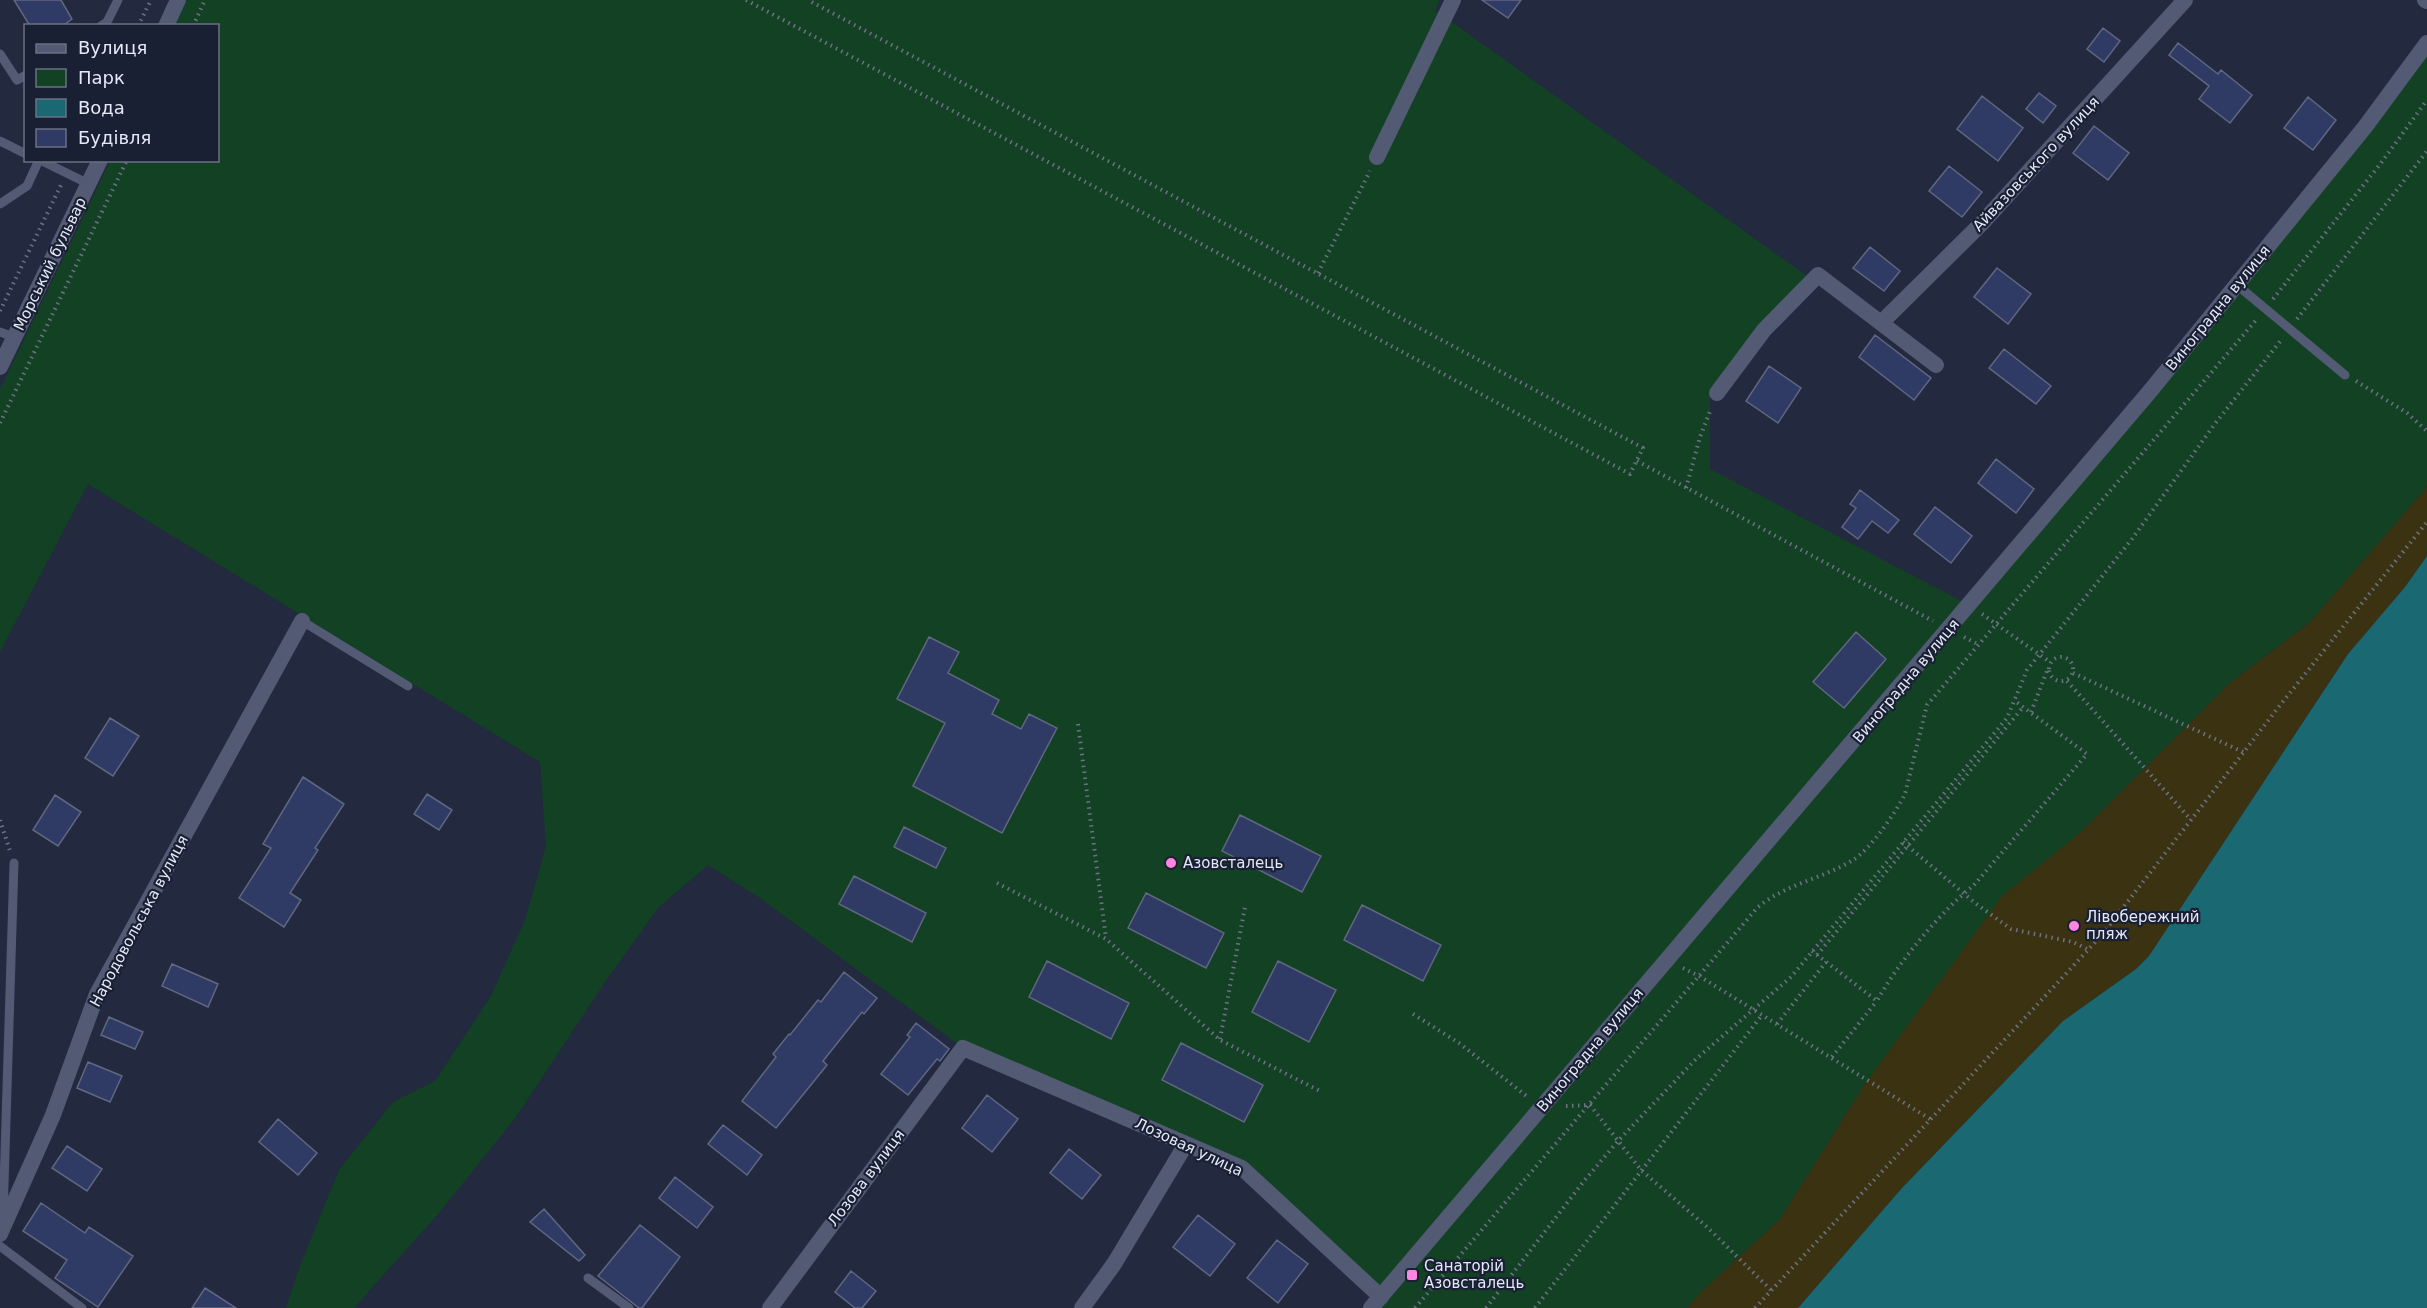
<svg xmlns="http://www.w3.org/2000/svg" width="2427" height="1308" font-family="'DejaVu Sans',sans-serif">
<style>
.green{fill:#134124}
.sand{fill:#3a3211}
.water{fill:#196872}
.building{fill:#303b65;stroke:#606780;stroke-width:1.5}
.lines{fill:none;stroke-linecap:round;stroke-linejoin:round}
.path{stroke:#6d7285;stroke-width:4;stroke-dasharray:1.5 4.5;stroke-linecap:butt}
.service{stroke:#535a73;stroke-width:9}
.minor{stroke:#535a73;stroke-width:16}
.tertiary{stroke:#535a73;stroke-width:16}
.poi-dot{fill:#fe85e0;stroke:#1a2034;stroke-width:2}
.labels{text-anchor:middle;dominant-baseline:central;stroke-width:4.5;stroke-linejoin:round;paint-order:stroke}
.street-label{font-size:15px;fill:#e4e9f7;stroke:#1a2034}
.poi-label{font-size:15px;fill:#e4e9f7;stroke:#1a2034;text-anchor:start}
</style>
<rect width="100%" height="100%" fill="#23293f"/>
<path class="green" d="M 187,0 L 1440,0 L 1435,10 L 1807,276 L 1710,390 L 1710,469 L 1969,605 L 2427,43 L 2427,487 L 2310,622 L 2230,683 L 2138,775 L 1865,1084 L 1780,1219 L 1702,1291 L 1687,1308 L 1371,1308 L 1380,1298 L 1242,1168 L 963,1048 L 760,898 L 708,865 L 658,908 L 605,982 L 516,1117 L 439,1213 L 354,1308 L 286,1308 L 301,1263 L 339,1170 L 393,1102 L 435,1081 L 491,996 L 525,920 L 546,846 L 540,762 L 88,484 L 0,652 L 0,389 L 110,161 L 218,160 L 218,26 L 175,25 Z"/>
<path class="sand" d="M 2427,487 L 2427,556 L 2405,587 L 2348,654 L 2149,956 L 2136,969 L 2063,1021 L 1902,1188 L 1798,1308 L 1687,1308 L 1702,1291 L 1780,1219 L 1865,1084 L 2002,896 L 2081,832 L 2230,683 L 2310,622 Z"/>
<path class="water" d="M 2427,556 L 2427,1308 L 1798,1308 L 1902,1188 L 2063,1021 L 2136,969 L 2149,956 L 2348,654 L 2405,587 Z"/>
<path class="building" d="M 14,0 L 61,0 L 72,19 L 62,26 L 30,26 Z
M 1482,0 L 1521,0 L 1508,18 Z
M 2103,28 L 2120,41 L 2104,62 L 2087,49 Z
M 2178,43 L 2218,74 L 2221,70 L 2252,95 L 2230,123 L 2199,99 L 2209,86 L 2169,55 Z
M 2039,93 L 2056,106 L 2043,123 L 2026,109 Z
M 1982,96 L 2023,128 L 1998,161 L 1957,129 Z
M 2308,97 L 2336,120 L 2313,150 L 2284,128 Z
M 2094,126 L 2129,153 L 2108,180 L 2073,153 Z
M 1949,166 L 1982,192 L 1962,217 L 1929,191 Z
M 1870,247 L 1900,271 L 1884,291 L 1853,268 Z
M 1997,268 L 2031,294 L 2008,324 L 1974,297 Z
M 1875,335 L 1931,378 L 1914,400 L 1859,357 Z
M 2004,349 L 2051,386 L 2036,404 L 1989,368 Z
M 1769,366 L 1801,388 L 1778,423 L 1746,401 Z
M 1996,459 L 2034,489 L 2016,513 L 1978,483 Z
M 1860,490 L 1899,520 L 1888,533 L 1872,521 L 1858,539 L 1842,527 L 1856,508 L 1850,504 Z
M 1935,507 L 1972,536 L 1951,563 L 1914,534 Z
M 1856,632 L 1886,659 L 1844,708 L 1813,682 Z
M 929,637 L 959,652 L 948,673 L 999,700 L 992,714 L 1021,729 L 1029,714 L 1057,728 L 1002,833 L 913,786 L 945,723 L 897,699 Z
M 110,718 L 139,736 L 113,776 L 85,758 Z
M 303,777 L 344,804 L 315,848 L 318,850 L 290,893 L 301,900 L 284,927 L 239,898 L 271,848 L 263,844 Z
M 427,794 L 452,810 L 439,830 L 414,814 Z
M 55,795 L 81,812 L 58,846 L 33,830 Z
M 1240,815 L 1321,856 L 1302,892 L 1222,851 Z
M 904,827 L 946,848 L 936,868 L 894,847 Z
M 854,876 L 926,913 L 912,942 L 839,904 Z
M 1146,893 L 1224,933 L 1206,968 L 1128,928 Z
M 1362,905 L 1441,945 L 1423,981 L 1344,940 Z
M 1047,961 L 1129,1003 L 1111,1039 L 1029,997 Z
M 1278,961 L 1336,990 L 1309,1042 L 1252,1012 Z
M 172,964 L 218,984 L 208,1007 L 162,986 Z
M 844,972 L 877,998 L 864,1014 L 862,1012 L 823,1061 L 827,1065 L 776,1128 L 742,1101 L 776,1057 L 773,1054 L 789,1034 L 790,1035 L 818,1000 L 821,1002 Z
M 109,1017 L 143,1032 L 135,1049 L 101,1035 Z
M 916,1023 L 949,1049 L 940,1061 L 937,1059 L 908,1095 L 881,1074 L 910,1037 L 907,1035 Z
M 1181,1043 L 1263,1085 L 1244,1122 L 1162,1080 Z
M 88,1062 L 122,1076 L 110,1102 L 77,1088 Z
M 987,1095 L 1018,1119 L 992,1152 L 962,1128 Z
M 278,1119 L 317,1153 L 298,1175 L 259,1142 Z
M 723,1125 L 762,1155 L 747,1175 L 708,1144 Z
M 67,1146 L 102,1169 L 87,1191 L 52,1168 Z
M 1069,1149 L 1101,1175 L 1082,1199 L 1050,1173 Z
M 675,1177 L 713,1207 L 697,1228 L 659,1198 Z
M 41,1203 L 85,1233 L 89,1227 L 133,1256 L 98,1307 L 55,1278 L 67,1260 L 23,1231 Z
M 544,1209 L 585,1255 L 579,1261 L 530,1222 Z
M 1198,1215 L 1235,1244 L 1210,1276 L 1173,1247 Z
M 640,1225 L 680,1257 L 642,1308 L 639,1308 L 598,1276 Z
M 1277,1240 L 1308,1264 L 1278,1303 L 1247,1278 Z
M 851,1271 L 876,1291 L 862,1308 L 855,1308 L 835,1292 Z
M 205,1288 L 236,1308 L 192,1308 Z"/>
<g class="lines">
<path class="path" d="M 746,0 L 1630,474 L 1643,448 L 808,0
M 138,26 L 151,0
M 193,26 L 205,0
M 1318,273 L 1370,171
M 2273,299 L 2381,163 L 2427,100
M 0,311 L 61,185
M 2297,319 L 2427,151
M 2356,381 L 2407,413 L 2427,431
M 0,423 L 127,160
M 1637,461 L 1933,621
M 1686,488 L 1700,437 L 1711,409
M 1982,614 L 2050,662
M 1964,637 L 1979,645
M2049 669a12 12 0 1 1 24 0a12 12 0 1 1-24 0Z
M 2073,673 L 2243,752
M 2067,681 L 2191,820
M 2031,712 L 2047,671
M 1078,724 L 1106,938
M 0,820 L 10,851
M 1903,842 L 1975,903 L 2011,929 L 2073,942 L 2089,950
M 997,883 L 1106,939 L 1220,1040 L 1320,1091
M 1812,951 L 1877,1001 C 1897,964 1941,911 1974,885 L 2087,754 L 2015,701
M 1817,955 L 2024,706
M 1683,968 L 1699,976 L 1930,1119
M 1413,1014 L 1459,1043 L 1529,1098
M 1777,1024 L 1826,962
M 1220,1039 L 1245,907
M 1832,1057 L 1876,1002
M 1566,1106 L 1590,1105 L 1641,1170 L 1707,1227 L 1771,1290
M 1415,1308 L 1757,908 C 1785,884 1822,879 1853,860 C 1870,850 1896,812 1905,794 L 1927,705 L 2257,319
M 1486,1308 L 1584,1181 L 1618,1141 L 1696,1059 L 1791,977 L 2007,718 L 2027,670 L 2132,539 L 2214,425 L 2282,339
M 1535,1308 L 1762,1015
M 1755,1308 L 2101,936 L 2281,704 L 2427,522"/>
<path class="service" d="M 101,26 L 107,22 L 118,0
M 0,54 L 17,80 L 26,75
M 0,141 L 26,154
M 40,160 L 89,184
M 0,204 L 27,186 L 39,160
M 2237,285 L 2345,375
M 0,332 L 14,337
M 302,621 L 408,686
M 3,1217 L 14,863
M 0,1246 L 82,1308
M 588,1278 L 629,1308"/>
<path class="minor" d="M 2425,0 L 2427,1
M 1377,157 L 1453,0
M 1881,323 L 1982,223 L 2185,0
M 1717,393 L 1764,330 L 1818,275 L 1936,365
M 0,1234 L 53,1115 L 97,994 L 302,621
M 770,1308 L 963,1048 L 1242,1168 L 1381,1297
M 1082,1308 L 1114,1264 L 1186,1144"/>
<path class="tertiary" d="M 166,26 L 178,0
M 0,367 L 100,160
M 1371,1308 L 2151,390 L 2365,127 L 2427,43"/>
</g>
<g class="poi-dot">
<circle cx="1171" cy="863" r="6"/>
<circle cx="2074" cy="926" r="6"/>
<rect x="1406" y="1269" width="12" height="12" rx="3"/>
</g>
<g class="labels">
<g class="street-label">
<text transform="translate(2036 164) rotate(-47)">Айвазовського вулиця</text>
<text transform="translate(50 264) rotate(-64)">Морський бульвар</text>
<text transform="translate(2218 308) rotate(-51)">Виноградна вулиця</text>
<text transform="translate(1906 681) rotate(-50)">Виноградна вулиця</text>
<text transform="translate(139 921) rotate(-62)">Народовольська вулиця</text>
<text transform="translate(1590 1050) rotate(-50)">Виноградна вулиця</text>
<text transform="translate(1189 1147) rotate(25)">Лозовая улица</text>
<text transform="translate(866 1178) rotate(-53)">Лозова вулиця</text>
</g>
<g class="poi-label">
<text x="1183" y="863">Азовсталець</text>
<text x="2086" y="917">Лівобережний<tspan x="2086" dy="17">пляж</tspan></text>
<text x="1424" y="1266">Санаторій<tspan x="1424" dy="17">Азовсталець</tspan></text>
</g>
</g>
<rect x="24" y="24" width="195" height="138" fill="#1a2034" stroke="#6b7082" stroke-width="1.5"/>
<rect x="36" y="44" width="30" height="9" fill="#535a73" stroke="#6b7082" stroke-width="1.5"/>
<text x="78" y="54" font-size="18" fill="#e4e9f7">Вулиця</text>
<rect x="36" y="69" width="30" height="18" fill="#134124" stroke="#6b7082" stroke-width="1.5"/>
<text x="78" y="84" font-size="18" fill="#e4e9f7">Парк</text>
<rect x="36" y="99" width="30" height="18" fill="#196872" stroke="#6b7082" stroke-width="1.5"/>
<text x="78" y="114" font-size="18" fill="#e4e9f7">Вода</text>
<rect x="36" y="129" width="30" height="18" fill="#303b65" stroke="#6b7082" stroke-width="1.5"/>
<text x="78" y="144" font-size="18" fill="#e4e9f7">Будівля</text>
</svg>
